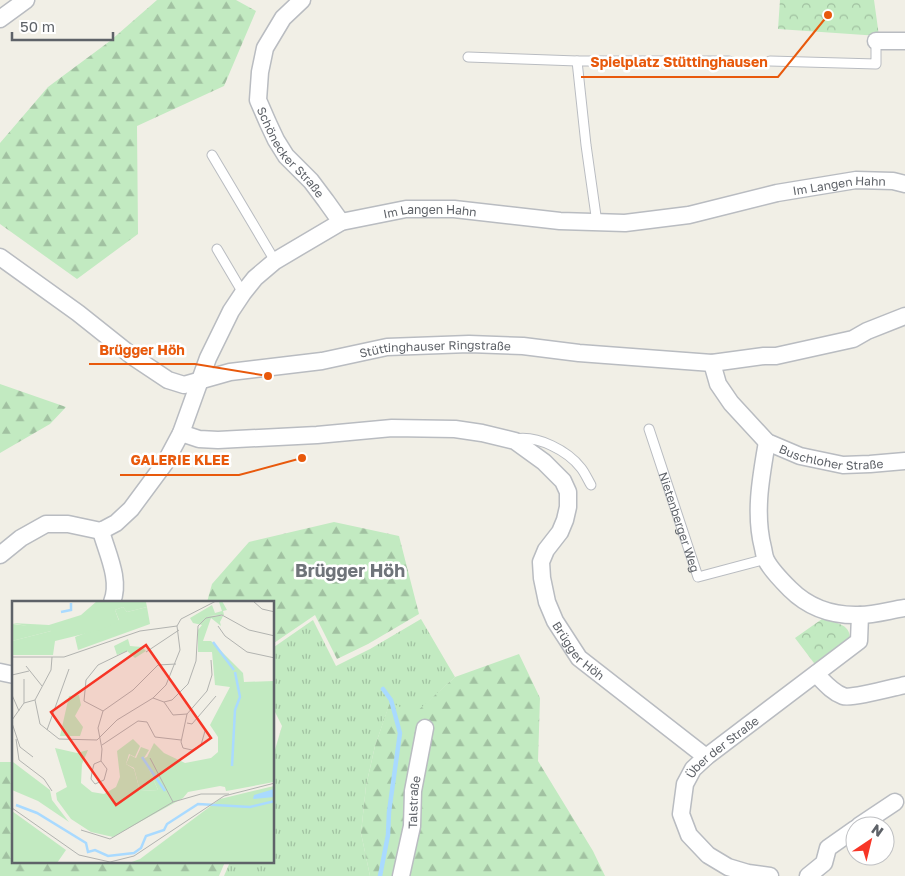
<svg xmlns="http://www.w3.org/2000/svg" width="905" height="876" font-family="'Golos Text',sans-serif">
<style>
.grass{fill:url(#grass-tufts)}
.forest{fill:url(#forest-firs)}
.park{fill:url(#park-crowns)}
.lines{fill:none;stroke-linecap:round;stroke-linejoin:round}
.stream{stroke:#a9daff;stroke-width:4.5}
.lane-casing{stroke:#b9bcc1;stroke-width:11}
.street-casing{stroke:#b9bcc1;stroke-width:19}
.lane{stroke:#fff;stroke-width:9}
.street{stroke:#fff;stroke-width:16}
.labels{text-anchor:middle;dominant-baseline:central;stroke-width:5;stroke-linejoin:round;paint-order:stroke}
.street-label{font-size:12px;fill:#5e6268;stroke:#fff}
.district-label{font-size:18px;font-weight:bold;fill:#6f747a;stroke:#fff}
.inset-river{fill:none;stroke:#a9daff;stroke-width:2.5}
.inset-road{fill:none;stroke:#b2b3b0;stroke-width:1}
.view{fill:#f73526;fill-opacity:0.15;stroke:#f73526;stroke-width:2.5}
.inset-edge{fill:none;stroke:#5e6268;stroke-width:2.5}
.leader{fill:none;stroke:#e8590c;stroke-width:2}
.callout-dot{fill:#e8590c;stroke:#fff;stroke-width:2}
.callout-label{font-size:14px;text-anchor:middle;font-weight:bold;fill:#e8590c;stroke:#fff;stroke-width:5;stroke-linejoin:round;paint-order:stroke}
</style>
<defs>
<pattern id="grass-tufts" width="24" height="20" patternUnits="userSpaceOnUse" patternTransform="scale(1.25)"><rect width="24" height="20" fill="#c2eac1"/><path d="M3 7l-1-3M5 7V3M7 7l1-3M15 17l-1-3M17 17v-4M19 17l1-3" fill="none" stroke="#a1c1a1"/></pattern>
<pattern id="forest-firs" width="22" height="20" patternUnits="userSpaceOnUse" patternTransform="scale(1.25)"><rect width="22" height="20" fill="#c2eac1"/><path d="M5 1l3.5 6h-7zM16 11l3.5 6h-7z" fill="#a1c1a1"/></pattern>
<pattern id="park-crowns" width="20" height="18" patternUnits="userSpaceOnUse" patternTransform="scale(1.25)"><rect width="20" height="18" fill="#c2eac1"/><path d="M2 6a3 3 0 1 1 6 0M12 15a3 3 0 1 1 6 0" fill="none" stroke="#a1c1a1"/></pattern>
</defs>
<rect width="100%" height="100%" fill="#f1efe6"/>
<path class="grass" d="M 421,619 L 455,677 L 414,715 L 390,703 L 375,746 L 366,786 L 361,833 L 370,876 L 224,876 L 230,862 L 274,862 L 274,753 L 282,726 L 274,710 L 274,647 L 313,620 L 336,666 L 370,649 Z"/>
<path class="forest" d="M 157,0 L 236,0 L 256,11 L 224,86 L 137,126 L 138,234 L 77,279 L 0,224 L 0,143 L 48,87 L 110,41 Z
M 0,384 L 66,407 L 50,424 L 0,453 Z
M 334,522 L 399,536 L 419,614 L 368,644 L 337,659 L 315,615 L 274,643 L 274,602 L 207,602 L 212,584 L 249,542 Z
M 519,654 L 540,698 L 538,761 L 593,851 L 605,876 L 370,876 L 361,833 L 366,786 L 375,746 L 390,702 L 414,714 L 455,677 Z
M 0,762 L 14,762 L 14,862 L 225,862 L 219,876 L 0,876 Z"/>
<path class="park" d="M 780,0 L 874,0 L 879,36 L 778,29 Z
M 822,619 C 835,623 851,623 850,640 L 817,667 L 795,638 Z"/>
<g class="lines">
<path class="stream" d="M 380,876 L 388,835 L 389,812 L 400,733 L 391,700 L 383,689"/>
<defs>
<g id="lane">
<path d="M 468,57 L 577,61 L 729,61"/>
<path d="M 577,61 L 586,145 L 597,223"/>
<path d="M 770,61 L 876,64 L 876,41"/>
<path d="M 212,155 L 275,261"/>
<path d="M 217,249 L 243,293"/>
<path id="s1" d="M 649,429 L 698,577 L 766,559"/>
<path d="M 515,439 C 538,435 568,451 581,468 C 585,473 588,480 591,485"/>
</g>
<g id="street">
<path id="s2" d="M 302,0 L 283,18 L 265,48 L 260,72 L 258,100 L 268,123 L 276,140 L 286,156 L 311,181 L 326,201 L 341,222"/>
<path d="M 0,19 L 26,0"/>
<path d="M 876,41 L 905,41"/>
<path id="s3" d="M 0,257 L 78,313 L 132,356 L 168,380 L 184,385 L 230,372 L 322,361 L 387,347 L 469,344 L 523,346 L 579,353 L 712,363 L 764,356 L 776,356 L 853,339 L 867,331 L 905,316"/>
<path id="s4" d="M 712,363 L 718,384 L 731,403 L 767,442 L 800,456 L 843,465 L 870,464 L 905,461"/>
<path id="s5" d="M 181,433 L 199,439 L 218,440 L 317,435 L 392,428 L 455,429 L 482,433 L 515,441 L 544,462 L 563,481 L 568,492 L 568,507 L 565,520 L 560,532 L 546,550 L 541,562 L 542,578 L 547,602 L 555,621 L 579,658 L 706,757"/>
<path d="M 767,442 C 761,477 754,513 763,548 C 764,552 764,556 766,560 C 771,570 782,581 790,589 C 809,608 833,616 860,615 C 874,615 891,610 905,608"/>
<path d="M 101,531 C 107,553 121,580 112,602"/>
<path id="s6" d="M 0,555 L 21,538 L 46,524 L 68,524 L 101,531 L 116,523 L 131,509 L 165,463 L 181,433 L 208,358 L 231,311 L 243,293 L 255,278 L 275,261 L 341,222 L 406,209 L 454,209 L 560,221 L 625,223 L 689,215 L 777,193 L 856,180 L 893,181 L 905,184"/>
<path d="M 0,672 L 14,675"/>
<path d="M 816,674 C 824,682 832,692 843,696 C 851,699 895,687 905,685"/>
<path d="M 859,826 L 895,802"/>
<path id="s7" d="M 401,876 L 412,826 L 413,791 L 425,728"/>
<path id="s8" d="M 770,876 L 748,873 L 728,867 L 708,855 L 689,835 L 681,814 L 685,784 L 693,769 L 706,757 L 859,641 L 860,615"/>
<path d="M 808,876 L 824,863 L 828,848 L 855,829"/>
</g>
</defs>
<use href="#lane" class="lane-casing"/>
<use href="#street" class="street-casing"/>
<use href="#lane" class="lane"/>
<use href="#street" class="street"/>
</g>
<g class="labels">
<g class="street-label">
<text stroke="none"><textPath href="#s2" startOffset="176">Schönecker Straße</textPath></text>
<text stroke="none"><textPath href="#s6" startOffset="1020">Im Langen Hahn</textPath></text>
<text stroke="none"><textPath href="#s6" startOffset="606">Im Langen Hahn</textPath></text>
<text stroke="none"><textPath href="#s3" startOffset="480">Stüttinghauser Ringstraße</textPath></text>
<text stroke="none"><textPath href="#s4" startOffset="165">Buschloher Straße</textPath></text>
<text stroke="none"><textPath href="#s1" startOffset="98">Nietenberger Weg</textPath></text>
<text stroke="none"><textPath href="#s5" startOffset="588">Brügger Höh</textPath></text>
<text stroke="none"><textPath href="#s8" startOffset="200">Über der Straße</textPath></text>
<text stroke="none"><textPath href="#s7" startOffset="75">Talstraße</textPath></text>
</g>
<g class="district-label">
<text x="350" y="570">Brügger Höh</text>
</g>
</g>
<g transform="translate(12 601)">
<rect width="262" height="262" fill="#f1efe6"/>
<path d="M 111,6 L 115,11 L 135,6 L 138,23 L 66,49 L 63,36 L 107,19 L 103,9 ZM 0,23 L 36,27 L 39,30 L 0,40 ZM 129,146 L 137,149 L 132,157 L 146,189 L 128,190 L 122,167 L 114,163 L 118,154 L 124,157 Z" fill="#c2eac1"/>
<path d="M 210,0 L 215,9 L 211,10 L 212,14 L 197,15 L 211,15 L 208,21 L 209,25 L 199,17 L 191,40 L 199,40 L 231,72 L 232,81 L 262,80 L 262,181 L 220,189 L 214,190 L 213,186 L 208,185 L 176,191 L 171,197 L 101,236 L 79,231 L 59,218 L 45,199 L 44,192 L 55,186 L 43,147 L 65,152 L 76,149 L 70,163 L 69,182 L 80,191 L 92,193 L 104,186 L 108,176 L 105,150 L 121,138 L 128,145 L 123,156 L 117,153 L 114,163 L 122,168 L 128,190 L 146,189 L 132,157 L 135,156 L 142,142 L 152,152 L 173,162 L 199,157 L 206,151 L 206,136 L 198,124 L 218,86 L 203,84 L 200,51 L 186,51 L 186,29 L 190,24 L 181,22 L 178,17 L 200,4 L 203,12 L 210,10 L 207,1 ZM 67,94 L 69,104 L 63,115 L 71,126 L 68,135 L 48,135 L 57,95 ZM 1,161 L 38,189 L 40,199 L 57,221 L 26,200 L 0,189 ZM 262,185 L 262,262 L 117,262 L 128,258 L 208,198 ZM 0,210 L 54,249 L 45,262 L 0,262 Z" fill="#c2eac1"/>
<path d="M 85,0 L 138,0 L 134,1 L 135,6 L 115,11 L 111,6 L 103,9 L 107,20 L 88,29 L 43,40 L 41,54 L 0,54 L 0,40 L 39,30 L 0,22 L 37,24 L 69,14 ZM 116,38 L 118,45 L 130,46 L 134,50 L 123,57 L 115,50 L 105,54 L 102,45 Z" fill="#c2eac1"/>
<path d="M 262,188 L 262,196 L 241,198 L 242,194 Z" fill="#a9daff"/>
<path class="inset-river" d="M 49,11 L 59,9 L 59,2M 201,41 L 222,69M 130,156 L 153,190M 220,165 L 223,109 L 228,96 L 223,71M 4,204 L 25,212 L 74,242 L 76,251 L 83,249 L 96,255 L 122,252 L 129,247 L 134,235 L 152,229 L 155,223 L 186,203 L 238,206 L 263,200"/>
<path class="inset-road" d="M 241,0 L 250,8 L 263,11M 165,25 L 169,18 L 204,0M 206,25 L 213,35 L 235,51 L 263,57M 134,51 L 167,29M 0,56 L 52,56 L 128,30 L 165,25M 40,56 L 39,69 L 23,99 L 28,123 L 47,138 L 85,139 L 105,119 L 141,97 L 154,84 L 168,49 L 165,25M 14,65 L 30,85M 0,74 L 17,70M 0,94 L 7,110M 141,97 L 152,101 L 160,99 L 176,83 L 184,60 L 186,25 L 194,17 L 210,14 L 237,29 L 263,35M 152,101 L 161,114 L 175,113 L 195,90 L 200,74 L 199,59M 12,102 L 12,78M 91,110 L 72,100 L 74,79 L 86,64 L 115,50M 175,113 L 169,141 L 171,147 L 180,149 L 189,144 L 193,130M 0,119 L 12,102 L 23,99M 0,122 L 8,146 L 21,156M 175,122 L 180,123 L 204,95M 35,129 L 57,68M 4,138 L 7,159 L 32,178 L 40,190M 90,144 L 126,120 L 135,121 L 143,136 L 169,139M 138,157 L 161,201M 89,160 L 82,163 L 80,171 L 79,178 L 83,183 L 92,179 L 95,168 L 89,160 L 90,148 L 86,127 L 91,110 L 121,89 L 146,64 L 164,63M 0,207 L 67,254 L 98,261 L 122,255 L 212,195 L 263,182M 69,229 L 98,238 L 161,201 L 189,193 L 217,193"/>
<path class="view" d="M 134,44 L 199,137 L 104,204 L 39,111 Z"/>
<rect width="262" height="262" class="inset-edge"/>
</g>
<path class="leader" d="M828 15L778 77H581M268 376L195 364H89M302 458L239 475H120"/>
<g class="callout-dot">
<circle cx="828" cy="15" r="5"/>
<circle cx="268" cy="376" r="5"/>
<circle cx="302" cy="458" r="5"/>
</g>
<g class="callout-label">
<text x="679" y="67">Spielplatz Stüttinghausen</text>
<text x="142" y="355">Brügger Höh</text>
<text x="180" y="465">GALERIE KLEE</text>
</g>
<g transform="translate(870 841) rotate(35)"><circle r="24" fill="#ffffff" stroke="#bfc0c3"/>
<path d="M0-4L9 19L0 12L-9 19Z" fill="#f73526"/>
<text y="-8" font-size="14" font-weight="bold" text-anchor="middle" fill="#5e6268">N</text>
</g>
<path d="M12 32v8h101v-8" fill="none" stroke="#5e6268" stroke-width="2.5"/>
<text x="20" y="32" font-size="15" fill="#5e6268" stroke="#ffffff" stroke-width="4" paint-order="stroke">50 m</text>
</svg>
